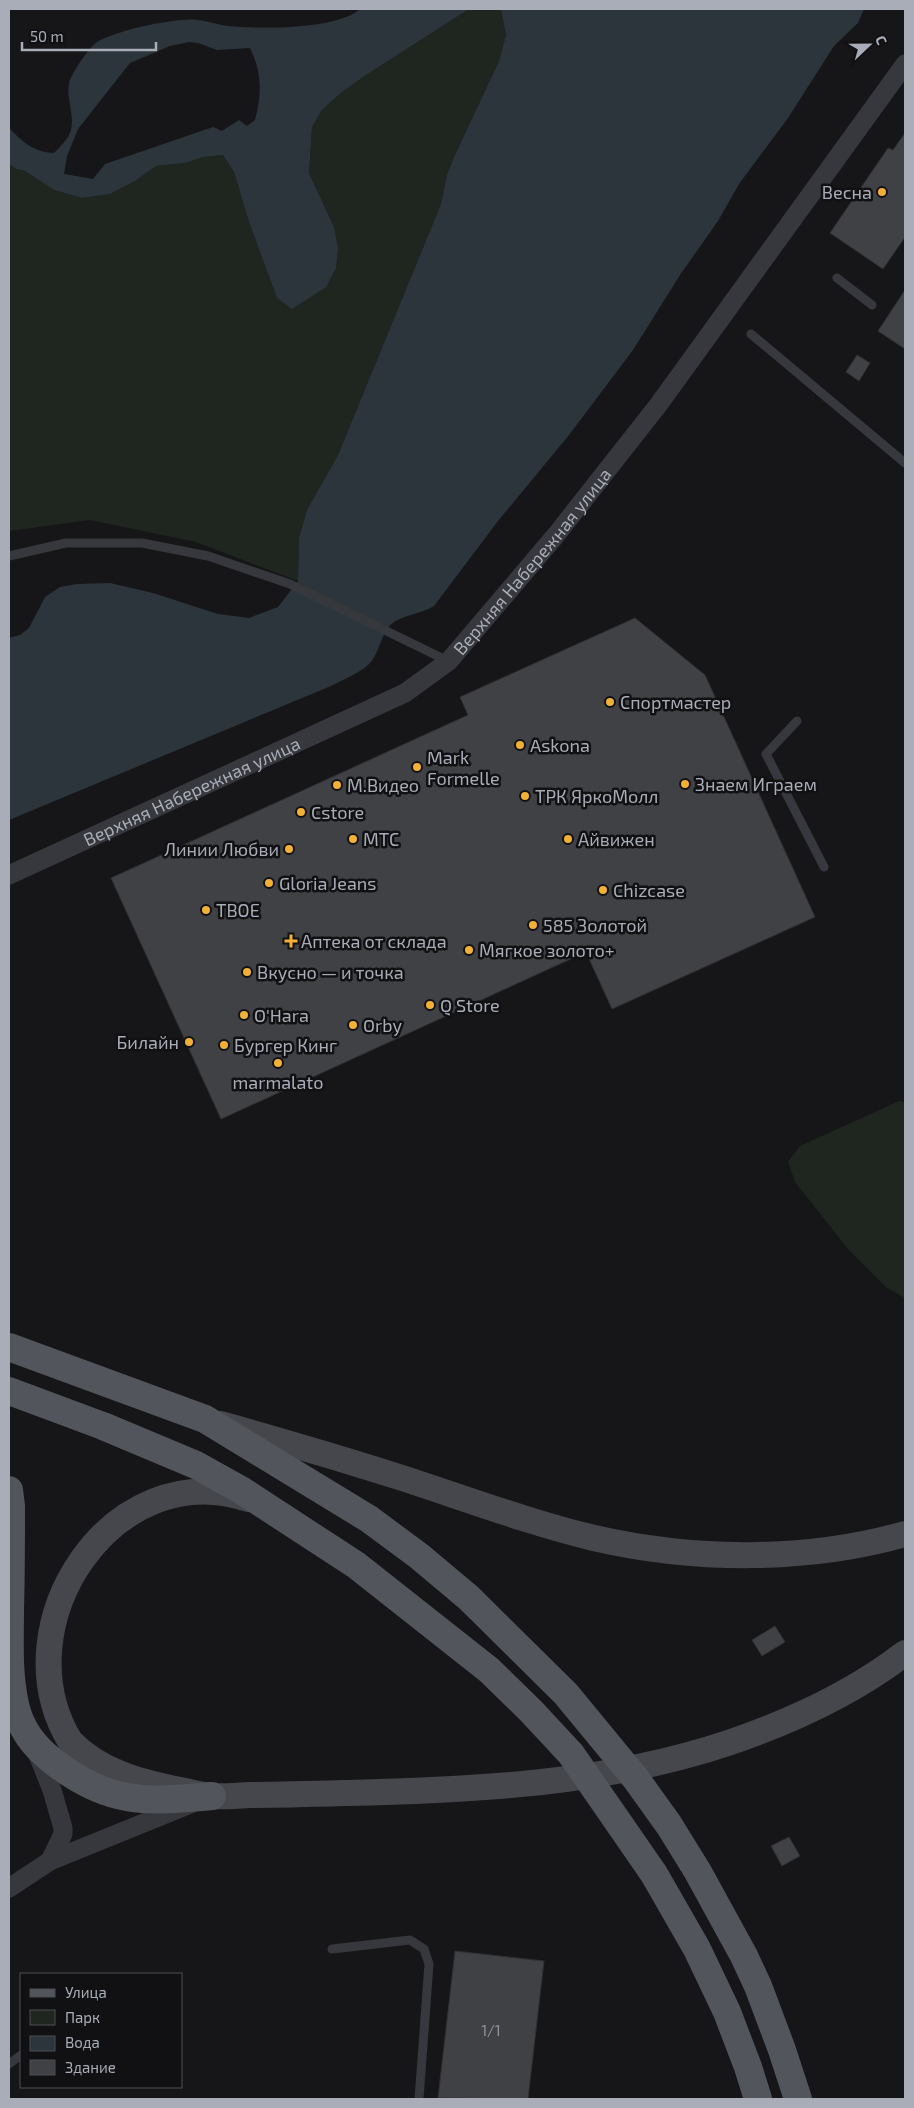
<svg xmlns="http://www.w3.org/2000/svg" width="914" height="2108" font-family="'Exo 2',sans-serif">
<style>
.green{fill:#1e261f}
.water{fill:#2c353c;fill-rule:evenodd}
.building{fill:#404145;stroke:#303034}
.lines{fill:none;stroke-linecap:round;stroke-linejoin:round}
.service{stroke:#37383d;stroke-width:9}
.minor{stroke:#37383d;stroke-width:19}
.secondary{stroke:#45474d;stroke-width:26}
.primary{stroke:#53555c;stroke-width:28}
.poi-dot{fill:#f2b134;stroke:#111113;stroke-width:2}
.labels{text-anchor:middle;dominant-baseline:central;stroke-width:5;stroke-linejoin:round;paint-order:stroke}
.number-label{font-size:15px;fill:#8e929b}
.poi-label{font-size:18px;fill:#a8adb8;stroke:#111113;text-anchor:start}
.street-label{font-size:18px;fill:#a8adb8;stroke:#111113}
</style>
<rect width="100%" height="100%" fill="#161618"/>
<path class="green" d="M 469,9 L 501,9 L 506,35 L 499,61 L 454,157 L 447,175 L 441,204 L 338,455 L 307,510 L 299,537 L 298,581 L 196,542 L 90,520 L 9,531 L 9,164 L 16,169 L 25,171 L 54,190 L 82,198 L 110,194 L 135,181 L 156,166 L 185,163 L 203,157 L 223,155 L 234,172 L 249,222 L 277,298 L 334,227 L 309,173 L 312,127 L 322,110 L 342,92 L 366,75 Z
M 899,1101 L 905,1102 L 905,1298 L 887,1288 L 848,1249 L 795,1182 L 788,1162 L 800,1146 Z"/>
<path class="water" d="M 360,9 L 469,9 L 366,75 L 342,92 L 322,110 L 312,127 L 309,173 L 334,227 L 338,248 L 336,268 L 326,287 L 292,309 L 277,298 L 249,222 L 234,172 L 223,155 L 203,157 L 185,163 L 156,166 L 135,181 L 110,194 L 82,198 L 54,190 L 25,171 L 16,169 L 9,164 L 9,128 C 23,142 33,152 54,153 C 59,148 67,140 70,133 C 76,117 66,100 69,84 C 70,75 88,49 96,43 C 112,31 178,17 198,20 C 208,21 218,25 228,26 C 259,29 337,30 360,9 ZM 189,42 L 198,43 L 217,50 L 250,48 C 262,72 262,94 255,120 L 247,126 L 239,120 L 222,131 L 213,127 L 105,164 L 93,179 L 64,174 L 67,156 L 78,129 L 130,63 L 170,46 Z
M 501,9 L 864,9 L 858,23 L 834,46 L 788,118 L 739,184 L 718,221 L 680,275 L 633,350 L 569,435 L 498,521 L 434,606 C 420,614 404,615 394,622 C 382,630 380,651 371,662 C 361,673 344,679 331,686 L 9,820 L 9,638 L 20,635 L 29,628 L 45,597 L 60,587 L 77,584 L 110,583 L 153,593 L 218,614 L 249,618 L 278,607 L 298,581 L 299,537 L 307,510 L 338,455 L 441,204 L 447,175 L 454,157 L 499,61 L 506,35 Z"/>
<path class="building" d="M 905,133 L 905,237 L 883,269 L 830,233 L 888,148 L 893,150 Z
M 905,290 L 905,349 L 878,331 Z
M 857,355 L 870,363 L 859,381 L 846,372 Z
M 635,618 L 705,675 L 815,917 L 612,1009 L 586,952 L 221,1119 L 111,878 L 468,715 L 460,697 Z
M 775,1626 L 785,1642 L 762,1656 L 752,1640 Z
M 789,1837 L 800,1856 L 782,1866 L 771,1846 Z
M 455,1951 L 544,1961 L 528,2099 L 438,2098 Z"/>
<g class="lines">
<path class="service" d="M 837,278 L 872,305
M 751,334 L 905,463
M 9,556 L 66,543 L 142,543 L 208,556 L 290,584 L 448,661
M 797,721 L 766,754 L 824,867
M 332,1949 L 410,1940 L 424,1949 L 429,1964 L 419,2099
M 9,2064 L 21,2055"/>
<g class="minor">
<path id="s1" d="M 9,875 L 405,693 L 449,661 L 556,535 L 659,404 L 905,64"/>
<path d="M 36,1750 L 52,1790 L 63,1828 L 63,1834 L 50,1861"/>
<path d="M 9,1888 L 50,1861 L 193,1803"/>
</g>
<path class="secondary" d="M 221,1424 C 281,1441 340,1458 399,1477 C 464,1498 528,1522 594,1538 C 694,1561 806,1562 905,1534
M 248,1499 C 113,1454 0,1625 70,1741 C 100,1772 140,1782 180,1790 C 190,1792 201,1795 211,1796 C 224,1797 237,1796 250,1795 C 282,1795 314,1794 347,1793 C 475,1790 605,1784 728,1743 C 790,1722 853,1693 905,1653"/>
<path class="primary" d="M 9,1347 L 205,1419 L 369,1519 L 419,1556 L 469,1598 L 566,1694 L 636,1779 L 669,1825 L 698,1872 L 744,1956 L 758,1986 L 782,2050 L 798,2099
M 9,1391 L 103,1426 L 196,1465 L 241,1490 L 356,1565 L 489,1670 L 531,1711 L 571,1754 L 654,1874 L 697,1949 L 727,2012 L 748,2067 L 758,2099
M 9,1490 L 11,1506 C 11,1541 11,1575 10,1609 C 10,1640 8,1673 15,1704 C 20,1729 34,1747 54,1762 C 109,1805 146,1802 212,1796"/>
</g>
<g class="poi-dot">
<circle cx="882" cy="192" r="5"/>
<circle cx="610" cy="702" r="5"/>
<circle cx="520" cy="745" r="5"/>
<circle cx="417" cy="767" r="5"/>
<circle cx="685" cy="784" r="5"/>
<circle cx="337" cy="785" r="5"/>
<circle cx="525" cy="796" r="5"/>
<circle cx="301" cy="812" r="5"/>
<circle cx="353" cy="839" r="5"/>
<circle cx="568" cy="839" r="5"/>
<circle cx="289" cy="849" r="5"/>
<circle cx="269" cy="883" r="5"/>
<circle cx="603" cy="890" r="5"/>
<circle cx="206" cy="910" r="5"/>
<circle cx="533" cy="925" r="5"/>
<path d="M288.5 933.5h5v5h5v5h-5v5h-5v-5h-5v-5h5z"/>
<circle cx="469" cy="950" r="5"/>
<circle cx="247" cy="972" r="5"/>
<circle cx="430" cy="1005" r="5"/>
<circle cx="244" cy="1015" r="5"/>
<circle cx="353" cy="1025" r="5"/>
<circle cx="189" cy="1042" r="5"/>
<circle cx="224" cy="1045" r="5"/>
<circle cx="278" cy="1063" r="5"/>
</g>
<g class="labels">
<g class="number-label">
<text x="491" y="2030">1/1</text>
</g>
<g class="poi-label">
<text x="872" y="192" text-anchor="end">Весна</text>
<text x="620" y="702">Спортмастер</text>
<text x="530" y="745">Askona</text>
<text x="427" y="757">Mark<tspan x="427" dy="21">Formelle</tspan></text>
<text x="695" y="784">Знаем Играем</text>
<text x="347" y="785">М.Видео</text>
<text x="535" y="796">ТРК ЯркоМолл</text>
<text x="311" y="812">Cstore</text>
<text x="363" y="839">МТС</text>
<text x="578" y="839">Айвижен</text>
<text x="279" y="849" text-anchor="end">Линии Любви</text>
<text x="279" y="883">Gloria Jeans</text>
<text x="613" y="890">Chizcase</text>
<text x="216" y="910">ТВОЕ</text>
<text x="543" y="925">585 Золотой</text>
<text x="301" y="941">Аптека от склада</text>
<text x="479" y="950">Мягкое золото+</text>
<text x="257" y="972">Вкусно — и точка</text>
<text x="440" y="1005">Q Store</text>
<text x="254" y="1015">O'Hara</text>
<text x="363" y="1025">Orby</text>
<text x="179" y="1042" text-anchor="end">Билайн</text>
<text x="234" y="1045">Бургер Кинг</text>
<text x="278" y="1082" text-anchor="middle">marmalato</text>
</g>
<g class="street-label">
<text stroke="none"><textPath href="#s1" startOffset="620">Верхняя Набережная улица</textPath></text>
<text stroke="none"><textPath href="#s1" startOffset="201">Верхняя Набережная улица</textPath></text>
</g>
</g>
<rect width="914" height="2108" fill="none" stroke="#a8adb8" stroke-width="20"/>
<rect x="20" y="1973" width="162" height="115" fill="#111113" stroke="#4d4f55"/>
<rect x="30" y="1989" width="25" height="8" fill="#53555c" stroke="#4d4f55"/>
<text x="65" y="1998" font-size="15" fill="#a8adb8">Улица</text>
<rect x="30" y="2010" width="25" height="15" fill="#1e261f" stroke="#4d4f55"/>
<text x="65" y="2023" font-size="15" fill="#a8adb8">Парк</text>
<rect x="30" y="2036" width="25" height="15" fill="#2c353c" stroke="#4d4f55"/>
<text x="65" y="2048" font-size="15" fill="#a8adb8">Вода</text>
<rect x="30" y="2060" width="25" height="15" fill="#404145" stroke="#4d4f55"/>
<text x="65" y="2073" font-size="15" fill="#a8adb8">Здание</text>
<g transform="translate(869 45) rotate(68)" stroke="#111113" stroke-width="4" paint-order="stroke">
<path d="M0-4L9 19L0 12L-9 19Z" fill="#a8adb8"/>
<text y="-8" font-size="14" font-weight="bold" text-anchor="middle" fill="#a8adb8">С</text>
</g>
<path d="M22 42v8h134v-8" fill="none" stroke="#a8adb8" stroke-width="2.5"/>
<text x="30" y="42" font-size="15" fill="#a8adb8" stroke="#111113" stroke-width="4" paint-order="stroke">50 m</text>
</svg>
